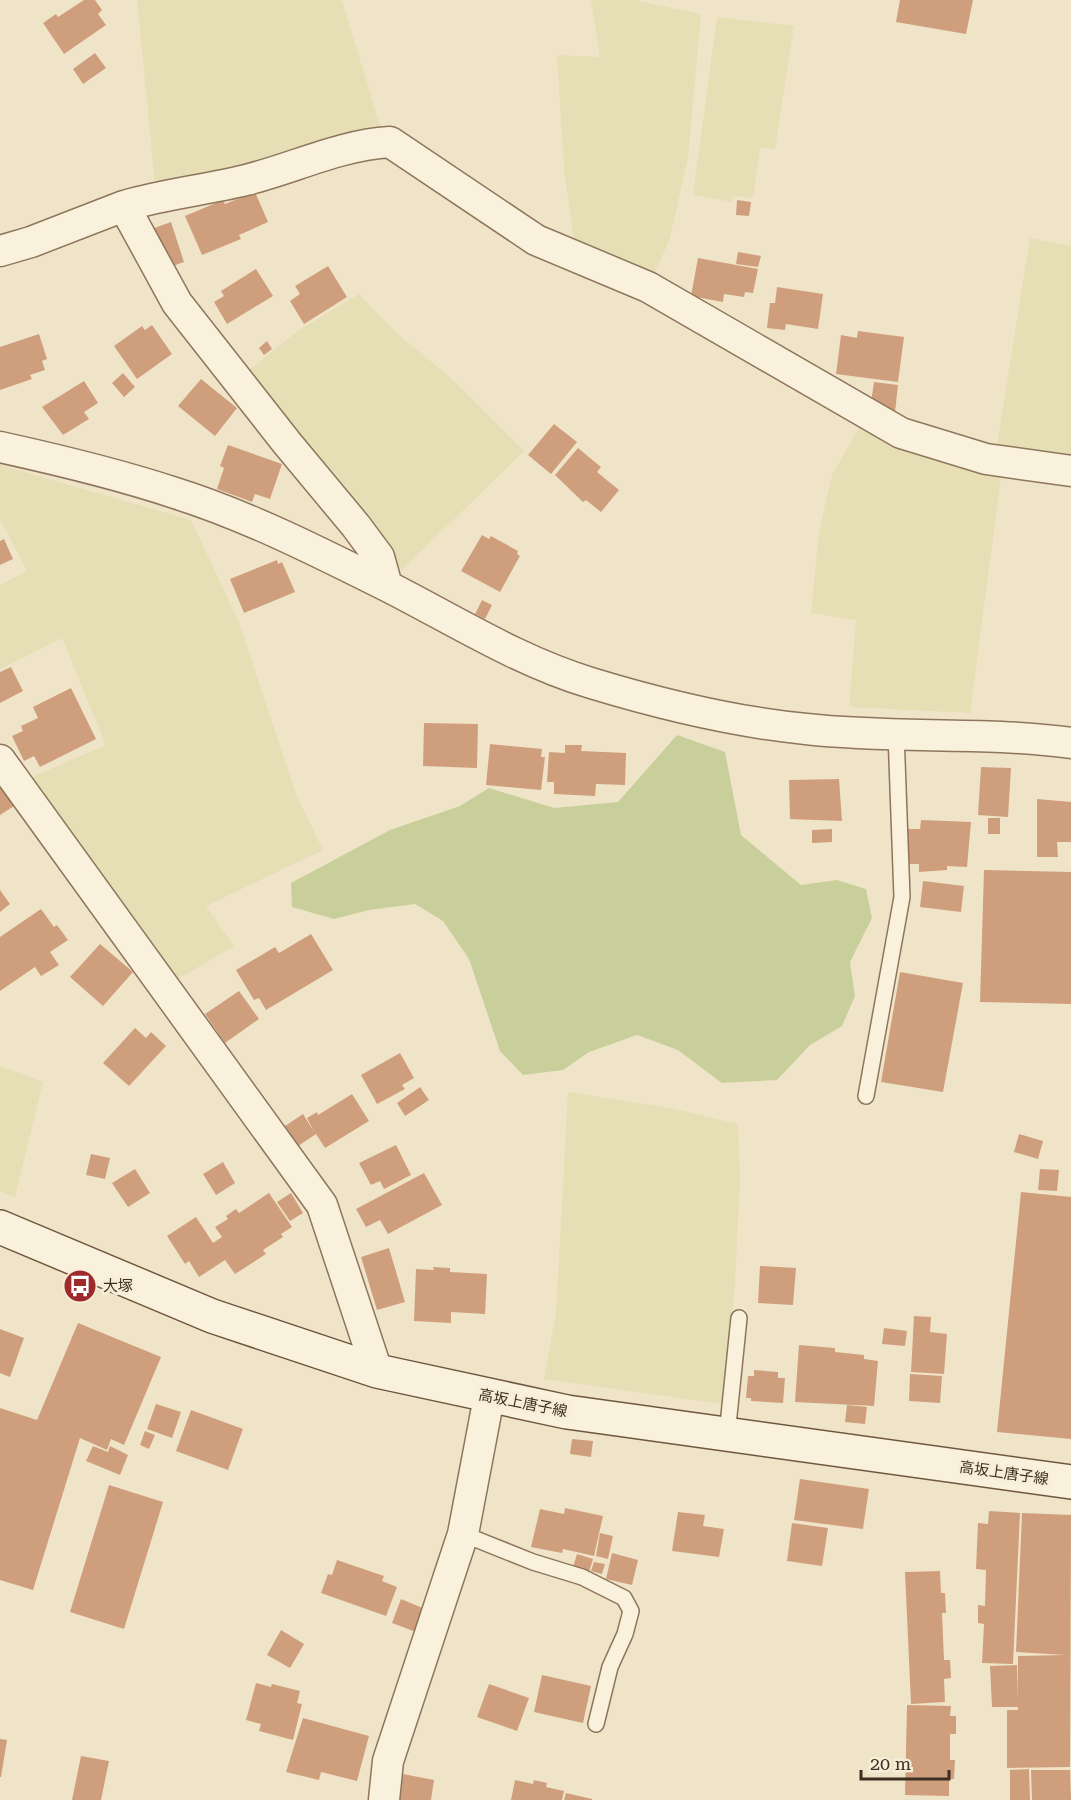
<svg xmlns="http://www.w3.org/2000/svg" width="1071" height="1800" font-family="'Roboto Serif','Noto Sans JP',serif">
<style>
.farmland{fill:#e6deb5}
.green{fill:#c9cf9b}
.building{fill:#cf9f7d}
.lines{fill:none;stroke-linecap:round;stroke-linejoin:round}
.service-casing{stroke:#8d765c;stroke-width:18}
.minor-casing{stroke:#8d765c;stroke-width:33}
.secondary-casing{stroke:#6f573f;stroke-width:36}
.service{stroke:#faf1dc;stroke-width:15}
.minor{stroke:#faf1dc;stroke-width:30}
.secondary{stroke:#faf1dc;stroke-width:33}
.labels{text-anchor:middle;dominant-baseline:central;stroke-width:6;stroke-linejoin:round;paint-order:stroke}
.poi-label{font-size:15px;fill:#3d2e20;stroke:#f7eed8;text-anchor:start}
.street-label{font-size:15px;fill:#3d2e20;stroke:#f7eed8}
</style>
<rect width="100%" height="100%" fill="#f0e4c8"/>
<path class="farmland" d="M 137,0 L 342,0 L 381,129 L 263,164 L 155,183 Z
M 591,0 L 635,0 L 701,14 L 688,158 L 670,238 L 652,280 L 575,246 L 564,170 L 557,55 L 600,57 Z
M 717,17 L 794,26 L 775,149 L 760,148 L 753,198 L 733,196 L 732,202 L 693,195 Z
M 1030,238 L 1071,246 L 1071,462 L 996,451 Z
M 359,294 L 399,335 L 451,378 L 524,451 L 402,570 L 243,375 L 299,330 Z
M 860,426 L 1002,470 L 970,713 L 849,707 L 856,620 L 811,613 L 819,532 L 832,475 Z
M 0,465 L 191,520 L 239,622 L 296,794 L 323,850 L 206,906 L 234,946 L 178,979 L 32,777 L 106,745 L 62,638 L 0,669 L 0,585 L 27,571 L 0,519 Z
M 0,1066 L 43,1082 L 15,1197 L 0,1191 Z
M 568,1092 L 670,1108 L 738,1124 L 740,1180 L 735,1281 L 725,1401 L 722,1404 L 544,1379 L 556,1314 Z"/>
<path class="green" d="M 677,735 L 725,752 L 741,835 L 801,885 L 837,880 L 866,889 L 872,918 L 850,962 L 855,996 L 842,1026 L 810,1045 L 777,1080 L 722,1083 L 678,1050 L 637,1035 L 589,1052 L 563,1070 L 523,1075 L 500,1051 L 469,959 L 443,921 L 415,904 L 369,910 L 334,919 L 292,907 L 291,883 L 390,830 L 460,806 L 489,788 L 554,808 L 618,802 Z"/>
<path class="building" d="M 84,0 L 95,0 L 102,10 L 98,14 L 106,25 L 64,54 L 43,23 L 56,14 L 58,17 Z
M 900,0 L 973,0 L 966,34 L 896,22 Z
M 95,53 L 106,68 L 83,84 L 73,69 Z
M 255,192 L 268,222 L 239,235 L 241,239 L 202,255 L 185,216 L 223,200 L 225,204 Z
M 737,200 L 751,202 L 749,216 L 736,215 Z
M 171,222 L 184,262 L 167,268 L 149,230 Z
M 738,252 L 761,256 L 758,267 L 736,264 Z
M 698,258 L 758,269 L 753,293 L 745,292 L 744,297 L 724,294 L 723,302 L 691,296 Z
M 328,266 L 347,297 L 304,324 L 290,301 L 300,294 L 295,286 Z
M 256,269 L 273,296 L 227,324 L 214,302 L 224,296 L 221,291 Z
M 777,287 L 823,294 L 818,329 L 786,324 L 785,330 L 767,328 L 770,303 L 775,303 Z
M 152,325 L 172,354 L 137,379 L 114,346 L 142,326 L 145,330 Z
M 858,331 L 904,337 L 898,382 L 836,374 L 841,335 L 857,338 Z
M 39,334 L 47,359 L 42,361 L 45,370 L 30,375 L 32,379 L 0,390 L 0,347 Z
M 267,341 L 272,349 L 264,355 L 259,348 Z
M 123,373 L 135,387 L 124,397 L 112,383 Z
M 201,379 L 237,408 L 215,436 L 178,406 Z
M 84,381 L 98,403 L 84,412 L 89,419 L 63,435 L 42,407 Z
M 874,382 L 898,385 L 895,412 L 870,409 Z
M 554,424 L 577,442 L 551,474 L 528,455 Z
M 228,445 L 282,464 L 270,499 L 255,494 L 252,502 L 217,489 L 224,468 L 220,466 Z
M 578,448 L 601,467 L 597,472 L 619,490 L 601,512 L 586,500 L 583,502 L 555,475 Z
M 482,535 L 489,539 L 491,536 L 518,551 L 517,554 L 520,556 L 500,592 L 461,571 Z
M 4,539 L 13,559 L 0,565 L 0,541 Z
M 277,560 L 278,564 L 282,562 L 295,592 L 244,613 L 230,579 Z
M 482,600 L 492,605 L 485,619 L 475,614 Z
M 11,667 L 23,691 L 0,703 L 0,672 Z
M 71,688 L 96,739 L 40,767 L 34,756 L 24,761 L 12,736 L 23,731 L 21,726 L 38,718 L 33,707 Z
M 424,723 L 478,724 L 477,768 L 423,766 Z
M 490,744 L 542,749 L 541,757 L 545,757 L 541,790 L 486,785 Z
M 565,745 L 582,745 L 581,751 L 626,753 L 625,785 L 596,784 L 595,796 L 554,794 L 554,782 L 547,782 L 549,752 L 565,753 Z
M 981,767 L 1011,768 L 1008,817 L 978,815 Z
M 839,779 L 842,821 L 790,819 L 789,780 Z
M 0,785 L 14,806 L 0,815 Z
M 1037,799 L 1071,802 L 1071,842 L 1057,842 L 1058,857 L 1037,857 Z
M 988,818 L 1000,818 L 1000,834 L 988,834 Z
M 921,820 L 971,822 L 967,867 L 947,866 L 947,870 L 919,872 L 919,864 L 906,864 L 908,829 L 920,829 Z
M 832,829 L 832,842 L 812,843 L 812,830 Z
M 984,870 L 1071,872 L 1071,1004 L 980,1002 Z
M 923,881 L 964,886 L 961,912 L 920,907 Z
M 0,890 L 10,904 L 0,912 Z
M 41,909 L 54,927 L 57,925 L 68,940 L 50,952 L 59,965 L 41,976 L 35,967 L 0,991 L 0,937 Z
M 311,934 L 333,970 L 266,1010 L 259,998 L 254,1000 L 236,970 L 275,947 L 279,953 Z
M 100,944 L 133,972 L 103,1006 L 70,977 Z
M 900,972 L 963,983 L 943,1092 L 881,1082 Z
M 239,991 L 259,1019 L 225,1043 L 205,1014 Z
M 135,1028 L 146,1038 L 151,1032 L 166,1046 L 129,1086 L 103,1063 Z
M 400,1053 L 414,1078 L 402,1085 L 405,1089 L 377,1104 L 361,1075 Z
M 420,1087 L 429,1100 L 405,1116 L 397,1103 Z
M 352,1094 L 369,1121 L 325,1148 L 316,1134 L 298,1146 L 285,1126 L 303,1114 L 314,1132 L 307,1118 L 317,1112 L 318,1115 Z
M 1019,1134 L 1043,1141 L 1038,1159 L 1014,1152 Z
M 396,1145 L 411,1175 L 384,1189 L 380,1181 L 371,1185 L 359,1163 Z
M 91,1154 L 110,1158 L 105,1179 L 86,1175 Z
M 223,1162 L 235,1183 L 216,1195 L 203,1174 Z
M 135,1169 L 150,1193 L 128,1207 L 112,1183 Z
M 1040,1169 L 1059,1170 L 1057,1191 L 1038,1190 Z
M 424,1173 L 442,1205 L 388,1234 L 380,1220 L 366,1227 L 356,1209 Z
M 1021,1192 L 1071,1197 L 1071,1439 L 997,1432 Z
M 269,1193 L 292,1227 L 281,1234 L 283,1237 L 263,1250 L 266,1254 L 235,1274 L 225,1260 L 199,1277 L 189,1261 L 185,1264 L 167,1236 L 196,1217 L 213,1243 L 222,1237 L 215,1227 L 228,1219 L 226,1216 L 236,1209 L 239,1213 Z
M 291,1193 L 303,1213 L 290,1221 L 277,1202 Z
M 389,1248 L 405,1302 L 377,1310 L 361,1257 Z
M 760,1266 L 796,1268 L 793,1305 L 758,1303 Z
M 433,1267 L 450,1268 L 450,1272 L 487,1274 L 485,1314 L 451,1312 L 451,1323 L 414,1321 L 416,1269 L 434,1270 Z
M 914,1316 L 931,1317 L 930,1332 L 947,1334 L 944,1374 L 911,1372 Z
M 78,1323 L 161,1357 L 124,1445 L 111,1439 L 107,1450 L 80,1438 L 33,1590 L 0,1580 L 0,1408 L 37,1420 Z
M 884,1328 L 907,1331 L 905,1346 L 882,1344 Z
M 0,1329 L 24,1338 L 10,1377 L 0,1373 Z
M 799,1345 L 835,1348 L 835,1352 L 864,1355 L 864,1359 L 878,1361 L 874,1406 L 795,1402 Z
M 754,1370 L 778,1372 L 778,1378 L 785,1378 L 783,1403 L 751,1401 L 751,1398 L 746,1398 L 748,1376 L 754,1376 Z
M 910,1374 L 942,1376 L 940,1403 L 909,1401 Z
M 156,1404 L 181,1412 L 172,1438 L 147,1429 Z
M 847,1405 L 867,1407 L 865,1424 L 845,1422 Z
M 191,1410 L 243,1429 L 228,1470 L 176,1451 Z
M 145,1431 L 155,1435 L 149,1449 L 140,1445 Z
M 572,1439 L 593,1441 L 591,1457 L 570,1454 Z
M 93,1446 L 108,1452 L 110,1446 L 128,1455 L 120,1475 L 86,1461 Z
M 800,1479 L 869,1489 L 863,1529 L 794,1520 Z
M 109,1485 L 163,1502 L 124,1629 L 70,1612 Z
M 565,1508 L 603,1516 L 594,1556 L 563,1549 L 562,1553 L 531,1547 L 540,1509 L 564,1514 Z
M 989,1511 L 1020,1513 L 1013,1664 L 982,1663 L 984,1624 L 978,1623 L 978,1605 L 985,1606 L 986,1570 L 976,1569 L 978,1523 L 988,1524 Z
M 678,1512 L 705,1515 L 703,1526 L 724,1529 L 719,1557 L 672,1551 Z
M 1022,1513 L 1071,1515 L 1070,1767 L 1007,1768 L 1007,1710 L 1018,1710 L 1018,1707 L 992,1707 L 990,1666 L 1017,1665 L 1018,1699 L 1018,1656 L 1065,1655 L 1016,1652 Z
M 792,1523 L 828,1528 L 822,1566 L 787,1561 Z
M 600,1533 L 613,1536 L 608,1559 L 596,1556 Z
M 612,1553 L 638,1560 L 632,1585 L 606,1579 Z
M 577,1554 L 593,1559 L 589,1572 L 573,1567 Z
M 337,1560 L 384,1576 L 382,1581 L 397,1587 L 386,1616 L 321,1593 L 328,1574 L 332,1575 Z
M 594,1562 L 605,1564 L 602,1574 L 591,1571 Z
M 940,1571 L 941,1593 L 945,1593 L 946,1613 L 942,1613 L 944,1660 L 950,1660 L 951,1678 L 944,1679 L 945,1702 L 911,1704 L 905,1572 Z
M 401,1599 L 425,1609 L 416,1632 L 392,1623 Z
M 281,1630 L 304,1644 L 290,1668 L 267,1655 Z
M 542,1675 L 591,1686 L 583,1723 L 534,1712 Z
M 256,1683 L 271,1687 L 272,1684 L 300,1691 L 297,1703 L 302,1704 L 293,1740 L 259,1731 L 261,1724 L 246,1720 Z
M 489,1684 L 529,1698 L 517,1731 L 477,1717 Z
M 907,1705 L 951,1706 L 950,1716 L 956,1716 L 956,1734 L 950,1734 L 950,1760 L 955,1760 L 954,1779 L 949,1779 L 949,1796 L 905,1795 Z
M 303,1718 L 369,1736 L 357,1781 L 321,1772 L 319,1780 L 286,1772 Z
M 0,1739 L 7,1740 L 1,1777 L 0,1777 Z
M 81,1756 L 109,1761 L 101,1800 L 72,1800 Z
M 1029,1769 L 1030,1800 L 1010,1800 L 1010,1770 Z
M 1031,1770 L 1070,1770 L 1071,1800 L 1032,1800 Z
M 398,1773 L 434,1780 L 431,1800 L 393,1800 Z
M 515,1780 L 533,1784 L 534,1780 L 547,1783 L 546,1787 L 564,1791 L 562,1800 L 511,1800 Z
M 566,1793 L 592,1799 L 592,1800 L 564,1800 Z"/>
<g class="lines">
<defs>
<path id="service" d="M 866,1096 L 902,897 L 896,733
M 727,1435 L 739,1318
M 463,1534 L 533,1562 L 582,1577 L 624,1598 L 631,1611 L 625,1634 L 610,1667 L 596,1724"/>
<path id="minor" d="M 124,206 C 164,194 206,190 246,180 C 294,168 340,145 390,142 L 536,240 L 648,287 L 901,433 L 986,459 L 1071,471
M 0,251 L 31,242 L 124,206 L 177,303 L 287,443 L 356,526 L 379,557 L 387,586
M 0,447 C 59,460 118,474 175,493 C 248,516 319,552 387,586 C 454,620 518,661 591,683 C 660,704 734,722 806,729 C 894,739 983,731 1071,743
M 0,760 L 322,1205 L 377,1371
M 384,1800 L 388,1761 L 463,1534 L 489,1397"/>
<path id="secondary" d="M 0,1227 L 212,1316 L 377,1371 L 567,1412 L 1071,1482"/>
</defs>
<use href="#service" class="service-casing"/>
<use href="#minor" class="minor-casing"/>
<use href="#secondary" class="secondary-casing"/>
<use href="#service" class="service"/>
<use href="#minor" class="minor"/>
<use href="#secondary" class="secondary"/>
</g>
<defs>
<symbol id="bus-disc" viewBox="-11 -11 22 22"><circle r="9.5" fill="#9e2a2b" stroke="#f7eed8"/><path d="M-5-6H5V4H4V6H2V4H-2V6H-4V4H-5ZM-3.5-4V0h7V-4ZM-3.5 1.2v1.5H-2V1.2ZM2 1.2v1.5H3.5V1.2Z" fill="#fff"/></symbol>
</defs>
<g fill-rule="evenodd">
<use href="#bus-disc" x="61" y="1267" width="38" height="38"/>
</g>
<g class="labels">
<g class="poi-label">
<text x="103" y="1286">大塚</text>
</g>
<g class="street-label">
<text transform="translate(523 1403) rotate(11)">高坂上唐子線</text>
<text transform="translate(1004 1473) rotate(8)">高坂上唐子線</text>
</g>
</g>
<path d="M861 1770v9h88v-9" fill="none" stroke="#3d2e20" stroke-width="3"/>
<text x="870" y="1770" font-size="18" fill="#3d2e20" stroke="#f7eed8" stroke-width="4.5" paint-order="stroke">20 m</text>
</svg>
